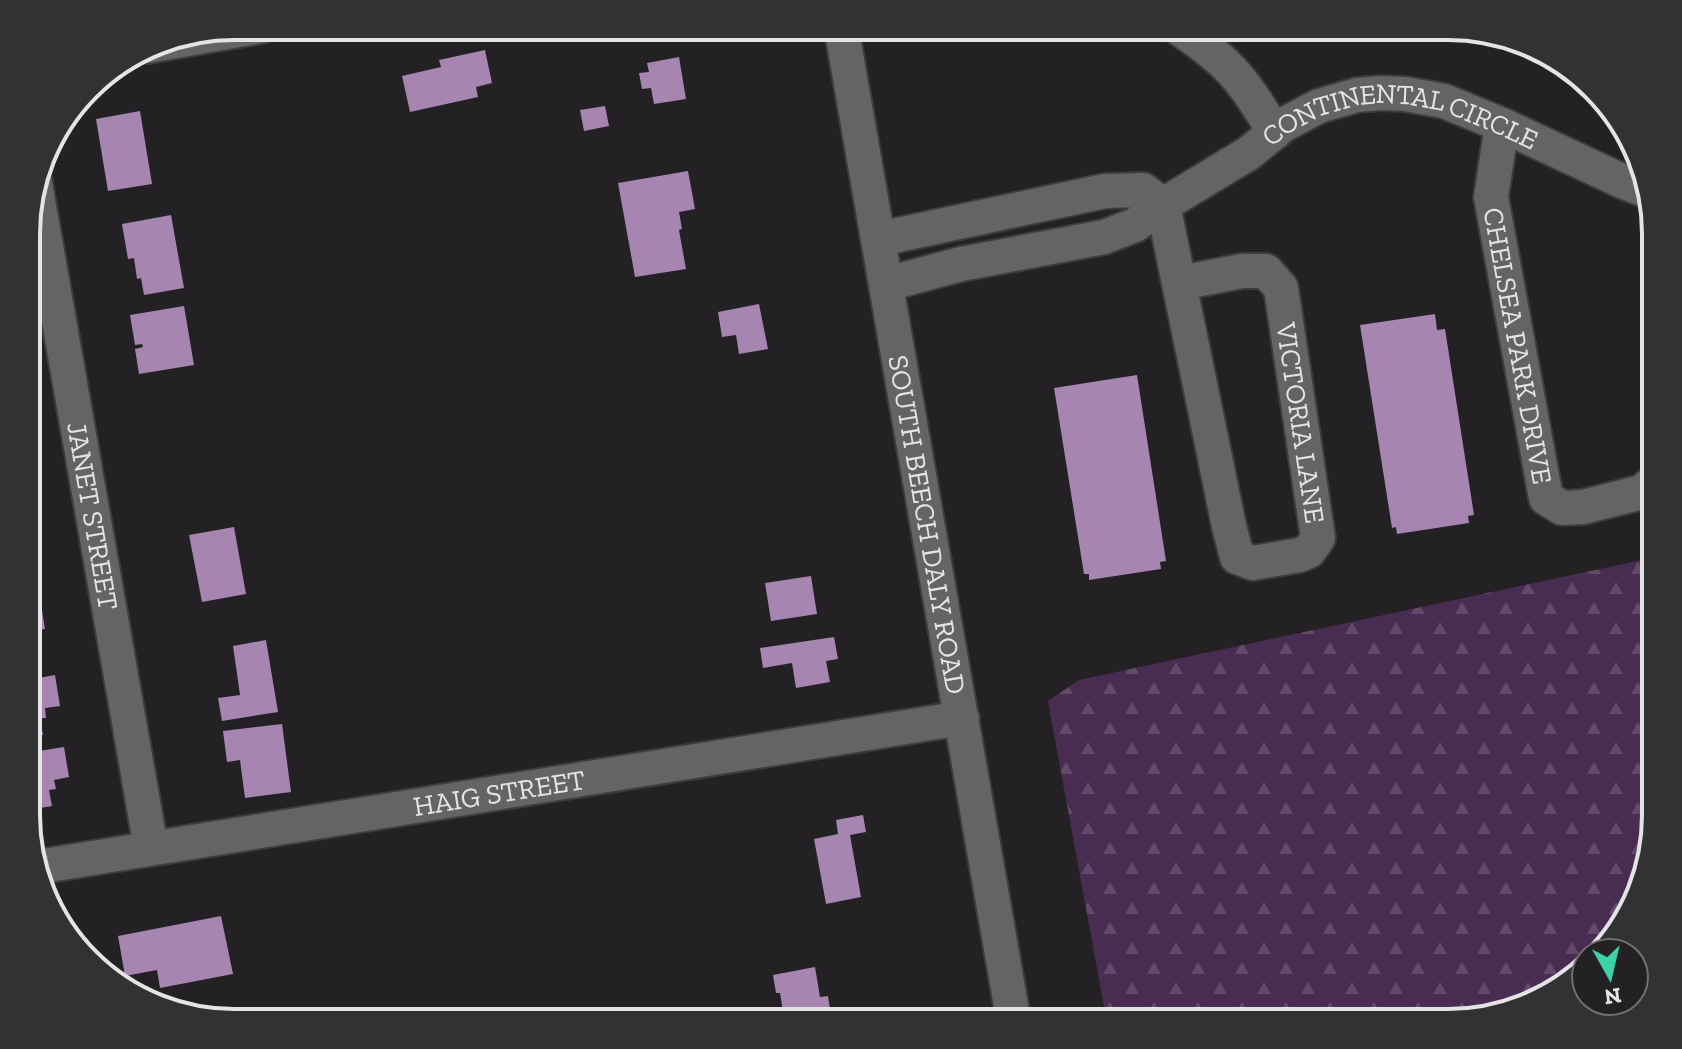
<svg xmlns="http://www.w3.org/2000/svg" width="1682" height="1049" font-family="'Zilla Slab',serif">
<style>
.forest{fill:url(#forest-firs)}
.building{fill:#a685b1}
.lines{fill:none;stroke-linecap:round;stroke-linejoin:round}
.minor-casing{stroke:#3c3b3d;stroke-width:38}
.minor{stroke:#656366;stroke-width:34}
.labels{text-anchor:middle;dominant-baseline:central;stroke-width:8;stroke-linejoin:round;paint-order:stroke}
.street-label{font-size:28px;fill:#e4e3e5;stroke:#232124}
.rim{fill:none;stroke:#e4e3e5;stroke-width:4}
</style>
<defs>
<pattern id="forest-firs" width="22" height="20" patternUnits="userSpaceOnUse" patternTransform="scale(2)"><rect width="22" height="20" fill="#492c51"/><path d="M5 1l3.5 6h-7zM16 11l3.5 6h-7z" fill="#634a6a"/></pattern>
</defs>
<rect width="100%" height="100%" fill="#232124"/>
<path class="forest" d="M 1656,557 L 1656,828 L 1621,930 L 1597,953 L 1586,953 L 1586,963 L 1552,995 L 1461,1023 L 1107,1023 L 1048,701 L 1079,680 Z"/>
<path class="building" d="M 485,50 L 492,83 L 476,87 L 478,97 L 410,112 L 402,76 L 441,67 L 439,60 Z
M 679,57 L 686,99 L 654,104 L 651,88 L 642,89 L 639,73 L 649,72 L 647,63 Z
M 605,106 L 609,126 L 584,131 L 580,110 Z
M 140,111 L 152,184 L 108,191 L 96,119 Z
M 688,171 L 695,209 L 679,212 L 682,229 L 679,230 L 686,269 L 635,277 L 618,183 Z
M 171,215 L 184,288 L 144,295 L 141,278 L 137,279 L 134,258 L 128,259 L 122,224 Z
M 759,304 L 768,349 L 739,354 L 736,335 L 722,337 L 718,312 Z
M 184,306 L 194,365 L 139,374 L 135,349 L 143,347 L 142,344 L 135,345 L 130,315 Z
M 1435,314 L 1437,330 L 1445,329 L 1474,515 L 1468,516 L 1469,523 L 1397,534 L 1396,527 L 1392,528 L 1360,325 Z
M 1137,375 L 1166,561 L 1160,562 L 1161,569 L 1089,580 L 1089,574 L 1084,574 L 1054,388 Z
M 234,527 L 246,594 L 202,602 L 189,535 Z
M 811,576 L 817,614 L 771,621 L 765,583 Z
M 40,598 L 45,629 L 30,631 L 31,641 L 28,641 L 28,600 Z
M 834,637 L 838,659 L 826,661 L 830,682 L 796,688 L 792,663 L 763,668 L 760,648 Z
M 266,640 L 278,712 L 222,721 L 218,698 L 240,695 L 233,646 Z
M 55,675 L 60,706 L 45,708 L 46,718 L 40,718 L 43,735 L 28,738 L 28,680 Z
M 282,724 L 291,792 L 245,798 L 240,760 L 227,762 L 223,731 Z
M 64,747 L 69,777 L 54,780 L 56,789 L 49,790 L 52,806 L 28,810 L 28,767 L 35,766 L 33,752 Z
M 863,815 L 866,832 L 850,835 L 861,897 L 826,904 L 814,839 L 838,834 L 836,820 Z
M 221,916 L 233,974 L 160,988 L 157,970 L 125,976 L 118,936 Z
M 815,967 L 820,997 L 828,996 L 831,1016 L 785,1023 L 780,993 L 776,993 L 773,975 Z"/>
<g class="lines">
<defs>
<g id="minor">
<path id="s1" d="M 841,26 L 1014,1023"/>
<path d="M 1176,26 C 1193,38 1211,50 1226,65 C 1246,84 1260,109 1275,132"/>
<path d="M 148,46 L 261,26"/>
<path id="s2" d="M 1502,125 L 1491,197 L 1546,498 L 1562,508 L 1583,507 L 1642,492 L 1656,480"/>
<path id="s3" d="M 35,183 L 151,848"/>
<path d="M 879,239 L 1105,191 L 1143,190 L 1163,205 L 1135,225 L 1104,237 L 961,264 L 887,284"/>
<path id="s4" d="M 1180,283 L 1242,271 L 1266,271 L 1281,288 L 1318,538 L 1309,551 L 1300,555 L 1253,563 L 1237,557 L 1229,526 L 1163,205 L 1249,153 L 1283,125 L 1319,106 L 1357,95 L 1381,93 L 1405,94 L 1444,101 L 1502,125 L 1624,182 L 1647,191"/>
<path id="s5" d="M 37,867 L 962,718"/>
</g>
</defs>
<use href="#minor" class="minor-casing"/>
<use href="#minor" class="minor"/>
</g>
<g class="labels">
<g class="street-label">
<text stroke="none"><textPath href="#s4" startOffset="1080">CONTINENTAL CIRCLE</textPath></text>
<text stroke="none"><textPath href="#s2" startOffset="224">CHELSEA PARK DRIVE</textPath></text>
<text stroke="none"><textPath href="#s4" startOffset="246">VICTORIA LANE</textPath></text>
<text stroke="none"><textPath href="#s3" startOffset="338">JANET STREET</textPath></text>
<text stroke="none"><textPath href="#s1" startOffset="506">SOUTH BEECH DALY ROAD</textPath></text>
<text stroke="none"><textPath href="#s5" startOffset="468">HAIG STREET</textPath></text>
</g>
</g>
<path d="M0 0H1682V1049H0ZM234 40H1448A194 194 0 0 1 1642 234V815A194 194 0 0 1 1448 1009H234A194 194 0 0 1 40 815V234A194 194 0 0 1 234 40Z" fill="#323133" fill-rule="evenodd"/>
<path class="rim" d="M234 40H1448A194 194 0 0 1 1642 234V815A194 194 0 0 1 1448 1009H234A194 194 0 0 1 40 815V234A194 194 0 0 1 234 40Z"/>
<g transform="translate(1610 977) rotate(172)"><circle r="38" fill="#232124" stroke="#706f71" stroke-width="2"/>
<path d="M0-6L14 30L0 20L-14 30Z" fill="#38d4a6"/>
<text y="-12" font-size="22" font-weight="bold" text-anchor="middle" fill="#e4e3e5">N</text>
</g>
</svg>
